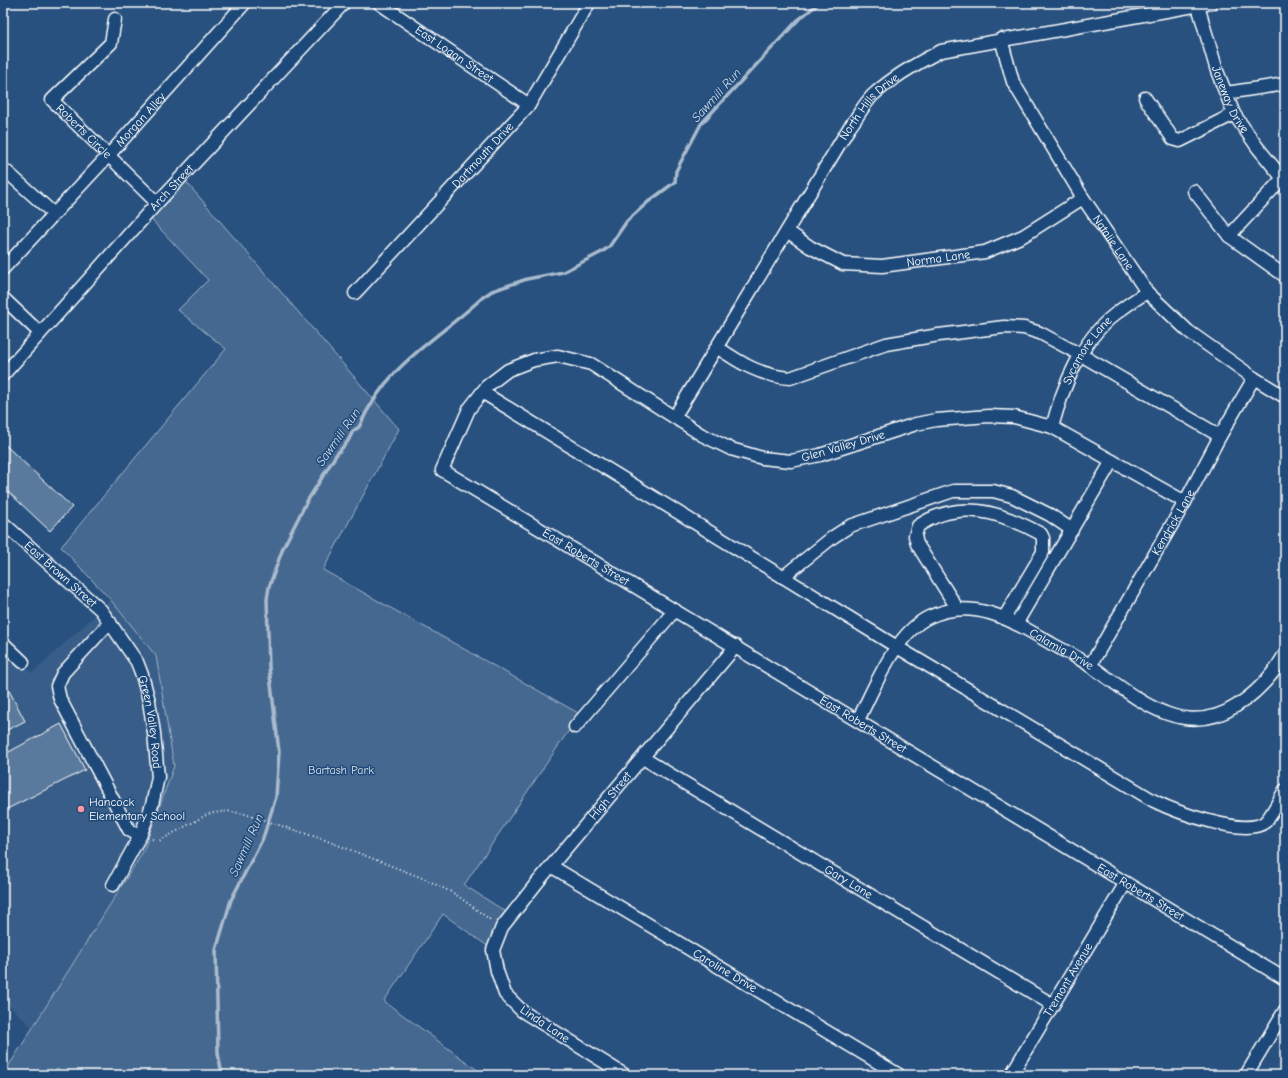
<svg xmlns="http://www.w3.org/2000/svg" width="1288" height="1078" font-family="'Comic Neue',sans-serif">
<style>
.built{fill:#375d88}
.green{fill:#446890;stroke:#a2b4c8}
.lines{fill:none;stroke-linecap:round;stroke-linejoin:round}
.stream{stroke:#aabbcd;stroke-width:3.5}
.building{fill:#5a7a9d;stroke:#fff}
.minor-casing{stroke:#fff;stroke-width:15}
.path{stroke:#fff;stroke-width:2;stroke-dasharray:1 3;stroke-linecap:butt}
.minor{stroke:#1f4a7a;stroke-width:12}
.poi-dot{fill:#ff9aa2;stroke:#1f4a7a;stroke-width:1.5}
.labels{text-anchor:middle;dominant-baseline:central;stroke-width:3;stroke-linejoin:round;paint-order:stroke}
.street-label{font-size:12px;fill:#fff;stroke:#1f4a7a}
.park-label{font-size:12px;fill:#dae1e9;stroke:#1f4a7a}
.poi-label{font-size:12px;fill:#fff;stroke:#1f4a7a;text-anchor:start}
.water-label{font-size:13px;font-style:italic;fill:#d4dde6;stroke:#1f4a7a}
</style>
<rect width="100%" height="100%" fill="#28517f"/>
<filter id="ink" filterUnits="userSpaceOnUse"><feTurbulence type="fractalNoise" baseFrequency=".025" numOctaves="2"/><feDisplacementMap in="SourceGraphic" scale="8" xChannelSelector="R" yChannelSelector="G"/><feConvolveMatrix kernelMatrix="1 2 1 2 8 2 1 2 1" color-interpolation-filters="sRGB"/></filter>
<g filter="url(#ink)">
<path class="built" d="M 110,599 L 156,656 L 174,766 L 143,852 L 33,1028 L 3,1000 L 3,645 L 32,673 L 101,610 Z"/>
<path class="green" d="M 182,177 L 399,429 L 323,570 L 580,714 L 464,885 L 511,915 L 493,950 L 443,914 L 384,1001 L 484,1075 L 3,1075 L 143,852 L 174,766 L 156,656 L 110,599 L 61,547 L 226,349 L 178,310 L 208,280 L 147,215 Z"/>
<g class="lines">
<path class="stream" d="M 222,1075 L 218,1053 L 216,950 L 231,900 L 263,838 L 276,797 L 279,752 L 269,667 L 267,599 L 269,587 L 283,548 L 306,503 L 336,455 L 348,441 L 353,431 L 359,427 C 388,362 436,341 483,297 L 492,291 L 527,279 L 563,272 L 600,253 L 609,247 L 627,221 L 648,202 L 675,182 L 676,171 L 701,124 L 798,20 L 819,3"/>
</g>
<path class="building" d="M 3,443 L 72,507 L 50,531 L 3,487 Z
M 3,679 L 25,721 L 3,732 Z
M 61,724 L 85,770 L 3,811 L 3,755 Z"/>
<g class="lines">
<defs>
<g id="minor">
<path id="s1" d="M 379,3 L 529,105"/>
<path id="s2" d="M 1198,6 L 1217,71 L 1234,114 L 1258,148 L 1285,181"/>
<path id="s3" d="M 115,19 L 111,43 L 52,100 L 157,203"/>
<path id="s4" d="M 1001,39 L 1013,82 L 1083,198 L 1147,292 L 1188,331 L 1254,378 L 1285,397"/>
<path d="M 1226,93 L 1285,84"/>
<path d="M 1145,98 L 1173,139 L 1180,141 L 1234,114"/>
<path d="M 6,171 L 54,214"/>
<path d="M 1283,178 L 1229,236 L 1285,276"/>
<path d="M 1194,191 L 1229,236"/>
<path id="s5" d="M 787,231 L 810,247 L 843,264 L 882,266 L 985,252 L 1023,236 L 1083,198"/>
<path id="s6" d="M 3,269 L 108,156 L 244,4"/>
<path id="s7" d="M 355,293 L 529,105 L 589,3"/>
<path d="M 3,298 L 40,333"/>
<path d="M 717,347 C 740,363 761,376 790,378 L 886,344 L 939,335 L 1004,327 L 1024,328 L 1040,333 L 1081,355 L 1220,436"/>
<path id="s8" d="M 3,375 L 157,203 L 344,3"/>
<path d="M 482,392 L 897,647 L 1154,801 C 1174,811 1246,838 1265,822 C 1272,816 1280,798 1285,790"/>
<path id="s9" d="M 675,416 L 849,128 C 857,118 864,104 873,95 C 893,77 917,63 941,51 L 1211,3"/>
<path id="s10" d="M 1052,427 C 1063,387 1080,342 1114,315 C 1124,307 1136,299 1147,292"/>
<path id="s11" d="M 1185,502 L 1052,427 L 1014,417 L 989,416 L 936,420 L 916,424 L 820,455 L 791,461 L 762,458 L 731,449 L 702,435 L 591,364 L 558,356 L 534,360 L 508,370 L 487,386 L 469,409 L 442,470 L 1285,979"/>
<path id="s12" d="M 3,523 L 101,610 L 137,662 L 142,675 L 149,701 L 154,733 L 158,777 L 152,805 L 140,836 L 113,885"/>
<path d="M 783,577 L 833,537 L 850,526 L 953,491 L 993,491 L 1012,496 L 1050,515 L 1072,530"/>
<path d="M 957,608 L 917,544 L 915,536 L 918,526 C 959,498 1001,512 1041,534 L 1043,538 L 1043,552 L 1004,618"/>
<path d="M 110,622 L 63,673 L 57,686 L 60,699 L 129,830 L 140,836"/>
<path d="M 1016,624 L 1112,461"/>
<path d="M 3,643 L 23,662"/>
<path id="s13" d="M 1090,666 L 1185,502 L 1220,436 L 1254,378"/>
<path id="s14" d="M 858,720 C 874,689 895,633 929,617 C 974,596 1013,621 1052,644 C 1065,651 1079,658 1091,666 C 1135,697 1182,741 1236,706 C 1257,693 1273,675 1285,654"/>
<path d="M 575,727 L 675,610"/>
<path id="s15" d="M 643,758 L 1053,1005"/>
<path id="s16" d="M 551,866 L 899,1075"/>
<path id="s17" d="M 625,1075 L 522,1011 L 505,994 L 497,971 L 493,950 L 502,927 L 536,884 L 736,646"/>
<path id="s18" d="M 1011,1075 L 1125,884"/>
<path d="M 1246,1075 L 1285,1010"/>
</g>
</defs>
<use href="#minor" class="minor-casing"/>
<path class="path" d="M 152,839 L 159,841 L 208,814 L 227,811 L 245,814 L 325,840 L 425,879 L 455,894 L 492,921"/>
<use href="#minor" class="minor"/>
</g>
</g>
<circle class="poi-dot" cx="81" cy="809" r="4"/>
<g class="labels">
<g class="street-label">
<text stroke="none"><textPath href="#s1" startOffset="91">East Logan Street</textPath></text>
<text stroke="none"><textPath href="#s2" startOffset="99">Janeway Drive</textPath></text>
<text stroke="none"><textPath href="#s9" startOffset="366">North Hills Drive</textPath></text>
<text stroke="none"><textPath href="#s6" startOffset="203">Morgan Alley</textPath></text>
<text stroke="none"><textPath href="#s3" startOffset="151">Roberts Circle</textPath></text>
<text stroke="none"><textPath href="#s7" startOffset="188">Dartmouth Drive</textPath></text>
<text stroke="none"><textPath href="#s8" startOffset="252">Arch Street</textPath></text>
<text stroke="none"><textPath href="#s4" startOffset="234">Natalie Lane</textPath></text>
<text stroke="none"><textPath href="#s5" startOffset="161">Norma Lane</textPath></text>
<text stroke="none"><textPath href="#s10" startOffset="85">Sycamore Lane</textPath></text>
<text transform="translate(843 446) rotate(-16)">Glen Valley Drive</text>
<text stroke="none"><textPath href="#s13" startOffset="166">Kendrick Lane</textPath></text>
<text stroke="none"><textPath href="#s11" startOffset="1023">East Roberts Street</textPath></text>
<text stroke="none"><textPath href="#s12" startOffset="77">East Brown Street</textPath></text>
<text stroke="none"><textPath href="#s14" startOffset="270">Calamia Drive</textPath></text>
<text stroke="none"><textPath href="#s12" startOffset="256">Green Valley Road</textPath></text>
<text stroke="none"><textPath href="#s11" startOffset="1347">East Roberts Street</textPath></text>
<text stroke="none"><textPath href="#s17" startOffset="386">High Street</textPath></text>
<text stroke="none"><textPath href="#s15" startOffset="240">Gary Lane</textPath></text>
<text stroke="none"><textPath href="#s11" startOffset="1671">East Roberts Street</textPath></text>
<text stroke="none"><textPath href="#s16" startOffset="203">Caroline Drive</textPath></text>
<text stroke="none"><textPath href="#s18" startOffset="111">Tremont Avenue</textPath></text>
<text transform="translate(545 1024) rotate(34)">Linda Lane</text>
</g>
<g class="park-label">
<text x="341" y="770">Bartash Park</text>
</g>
<g class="poi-label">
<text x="89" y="802">Hancock<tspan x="89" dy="14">Elementary School</tspan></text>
</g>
<g class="water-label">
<text transform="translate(716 95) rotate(-48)">Sawmill Run</text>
<text transform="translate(338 437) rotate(-55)">Sawmill Run</text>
<text transform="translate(246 845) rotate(-66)">Sawmill Run</text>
</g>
</g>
<rect width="1288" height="1078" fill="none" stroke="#1f4a7a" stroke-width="16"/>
<rect x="8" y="8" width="1272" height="1062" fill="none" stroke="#fff" stroke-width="1.5" filter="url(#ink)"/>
</svg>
